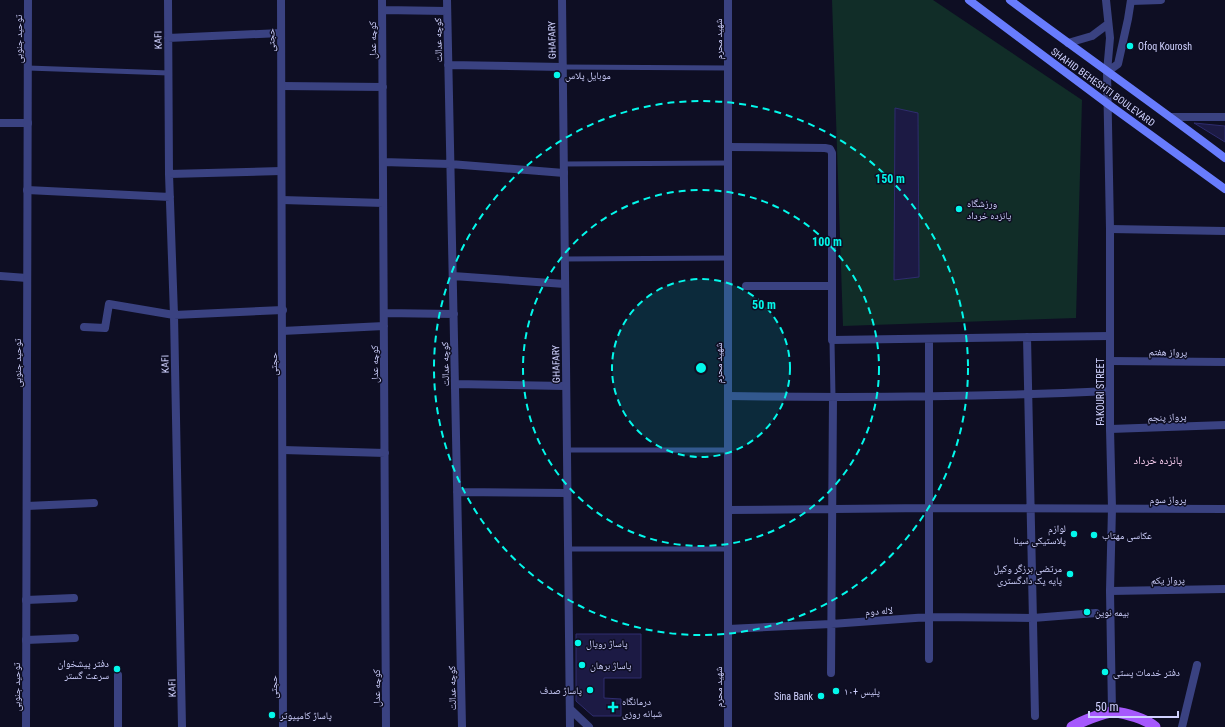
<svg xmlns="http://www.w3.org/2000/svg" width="1225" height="727" font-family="'Roboto Condensed','Noto Naskh Arabic',sans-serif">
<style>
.green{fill:#112d28}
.building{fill:#1c1a44;stroke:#2f2d6f}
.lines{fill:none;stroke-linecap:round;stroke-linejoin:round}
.service{stroke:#3a4281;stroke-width:5}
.minor{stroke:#3a4281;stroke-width:8}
.tertiary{stroke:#3a4281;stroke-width:8}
.secondary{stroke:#687cfd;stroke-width:8}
.primary{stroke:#a659fd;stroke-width:11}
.ring{fill:none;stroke:#03f8eb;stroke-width:2;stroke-dasharray:7 5}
.poi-dot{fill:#03f8eb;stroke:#0e0e23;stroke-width:1.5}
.labels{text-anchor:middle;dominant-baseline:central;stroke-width:3;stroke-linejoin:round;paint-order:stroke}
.street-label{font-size:10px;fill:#d0d2ff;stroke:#0e0e23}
.poi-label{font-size:10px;fill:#d0d2ff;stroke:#0e0e23;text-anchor:start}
.neighbourhood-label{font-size:11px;fill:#ffd2f5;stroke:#0e0e23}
.centre{fill:#03f8eb;stroke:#0e0e23;stroke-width:2}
.ring-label{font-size:12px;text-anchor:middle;font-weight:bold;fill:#03f8eb;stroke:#0e0e23;stroke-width:3;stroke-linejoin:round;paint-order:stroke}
</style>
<rect width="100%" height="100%" fill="#0e0e23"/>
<path class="green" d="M 832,0 L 933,0 L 1082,100 L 1076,318 L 843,326 Z"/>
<path class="building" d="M 895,108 L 918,113 L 919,277 L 894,280 Z
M 1194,123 L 1225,126 L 1225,142 Z
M 576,634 L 641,634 L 641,678 L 604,678 L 604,698 L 621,699 L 621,716 L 593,716 L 576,701 Z"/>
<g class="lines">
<path class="service" d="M 563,67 L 728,68
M 28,68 L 169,73
M 564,164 L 728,163
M 565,259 L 728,258
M 832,340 L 833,398
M 567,450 L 728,450
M 568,549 L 728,549"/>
<path class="minor" d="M 168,0 L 169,174 L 174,315 L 182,727
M 382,0 L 386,727
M 447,0 L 462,727
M 1131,1 L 1161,0
M 382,10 L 447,11
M 168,38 L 281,33
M 448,65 L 563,67
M 282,86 L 383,87
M 1172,117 L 1225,117
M 0,123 L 28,123
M 728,147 L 825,148 L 830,149 L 832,153 L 832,340 L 1110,336
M 383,162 L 450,164 L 564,173
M 169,174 L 281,171
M 27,190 L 170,197
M 282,200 L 383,203
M 1110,229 L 1225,231
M 0,276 L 27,278
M 453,276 L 565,284
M 746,286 L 831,286
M 384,313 L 454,314
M 84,327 L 105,328 L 109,304 L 174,315 L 283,310
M 282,331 L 384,326
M 1027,337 L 1035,716
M 1110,361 L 1225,362
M 455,384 L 566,386
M 728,396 C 855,398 983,397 1110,391
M 1110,429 L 1225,425
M 283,450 L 385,453
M 457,492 L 567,493
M 27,506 L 94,503
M 728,510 L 929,508 L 1225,509
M 1110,591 L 1225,589
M 26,600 L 74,598
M 728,629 L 831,624 L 929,617 L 1033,618 L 1096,613
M 26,640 L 75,638
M 929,659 L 929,339
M 831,673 L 833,398
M 118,727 L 118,675
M 1182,727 L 1197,665"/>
<path class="tertiary" d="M 281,0 L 283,727
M 562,0 L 570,727
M 1106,0 L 1110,38 L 1107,72 L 1110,229 L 1110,429 L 1112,508 L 1110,591 L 1112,712
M 1068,43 L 1092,36 L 1108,24
M 1107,72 L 1118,64 L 1128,19 L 1131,0
M 570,709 L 589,727
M 26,727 L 28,0
M 728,727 L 728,0"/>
<path class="secondary" d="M 969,0 L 1108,104 L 1225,189
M 1010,0 C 1081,53 1154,104 1225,158"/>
<path class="primary" d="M 1072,727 C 1080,722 1104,712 1114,712 C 1125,713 1147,719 1155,727"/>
</g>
<circle cx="701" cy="368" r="89" fill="#03f8eb" fill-opacity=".12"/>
<g class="ring">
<circle cx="701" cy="368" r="89"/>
<circle cx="701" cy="368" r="178"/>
<circle cx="701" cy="368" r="267"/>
</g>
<g class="poi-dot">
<circle cx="1130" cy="46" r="4"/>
<circle cx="557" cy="75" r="4"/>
<circle cx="959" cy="209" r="4"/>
<circle cx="1074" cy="534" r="4"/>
<circle cx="1094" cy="535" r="4"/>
<circle cx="1070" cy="574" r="4"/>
<circle cx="1087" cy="612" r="4"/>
<circle cx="578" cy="643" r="4"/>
<circle cx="582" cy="665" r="4"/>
<circle cx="117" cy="669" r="4"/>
<circle cx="1105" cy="672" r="4"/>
<circle cx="590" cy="690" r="4"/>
<circle cx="836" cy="691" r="4"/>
<circle cx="821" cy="696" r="4"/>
<path d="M611 701h4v4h4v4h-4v4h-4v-4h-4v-4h4z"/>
<circle cx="272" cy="715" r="4"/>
</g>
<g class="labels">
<g class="street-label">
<text transform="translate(18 39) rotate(-90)">توحید جنوبی</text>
<text transform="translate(718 39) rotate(-90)">شهید محرم</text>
<text transform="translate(158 40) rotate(-91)">KAFI</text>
<text transform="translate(271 40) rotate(-91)">حجتی</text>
<text transform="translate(372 40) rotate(-90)">کوچه عدل</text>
<text transform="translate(438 40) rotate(-91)">کوچه عدالت</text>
<text transform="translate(552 40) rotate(-91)">GHAFARY</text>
<text transform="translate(1103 87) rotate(36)">SHAHID BEHESHTI BOULEVARD</text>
<text transform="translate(1168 352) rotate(1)">پرواز هفتم</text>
<text transform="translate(17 363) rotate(-90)">توحید جنوبی</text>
<text transform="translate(718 363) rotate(-90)">شهید محرم</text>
<text transform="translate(165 364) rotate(-91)">KAFI</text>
<text transform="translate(273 364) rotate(-90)">حجتی</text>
<text transform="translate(374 364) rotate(-90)">کوچه عدل</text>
<text transform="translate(445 364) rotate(-91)">کوچه عدالت</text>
<text transform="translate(556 364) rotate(-91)">GHAFARY</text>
<text transform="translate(1100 392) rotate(-90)">FAKOURI STREET</text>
<text transform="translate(1167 417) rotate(-2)">پرواز پنجم</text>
<text x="1168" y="499">پرواز سوم</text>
<text transform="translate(1168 580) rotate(-1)">پرواز یکم</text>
<text transform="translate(879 611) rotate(-4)">لاله دوم</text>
<text transform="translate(16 687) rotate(-90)">توحید جنوبی</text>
<text transform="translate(273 687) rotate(-90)">حجتی</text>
<text transform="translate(718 687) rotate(-90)">شهید محرم</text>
<text transform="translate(172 688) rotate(-91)">KAFI</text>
<text transform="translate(376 688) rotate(-90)">کوچه عدل</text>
<text transform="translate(452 688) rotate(-91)">کوچه عدالت</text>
</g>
<g class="poi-label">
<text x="1138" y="46">Ofoq Kourosh</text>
<text x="565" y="75">موبایل پلاس</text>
<text x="967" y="203">ورزشگاه<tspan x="967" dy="12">پانزده خرداد</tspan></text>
<text x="1066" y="528" text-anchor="end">لوازم<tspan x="1066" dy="12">پلاستیکی سینا</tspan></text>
<text x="1102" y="535">عکاسی مهتاب</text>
<text x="1062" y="568" text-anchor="end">مرتضی برزگر وکیل<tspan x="1062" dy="12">پایه یک دادگستری</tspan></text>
<text x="1095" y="612">بیمه نوین</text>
<text x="586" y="643">پاساژ رویال</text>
<text x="109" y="663" text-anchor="end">دفتر پیشخوان<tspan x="109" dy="12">سرعت گستر</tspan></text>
<text x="590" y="665">پاساژ برهان</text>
<text x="1113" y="672">دفتر خدمات پستی</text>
<text x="582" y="690" text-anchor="end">پاساژ صدف</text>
<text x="844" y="691">پلیس +۱۰</text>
<text x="813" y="696" text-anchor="end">Sina Bank</text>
<text x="622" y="701">درمانگاه<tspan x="622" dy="12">شبانه روزی</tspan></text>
<text x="280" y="715">پاساژ کامپیوتر</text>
</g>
<g class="neighbourhood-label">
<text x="1158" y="460">پانزده خرداد</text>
</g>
</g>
<circle cx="701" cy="368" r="6" class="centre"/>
<g class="ring-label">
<text x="890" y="183">150 m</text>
<text x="827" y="246">100 m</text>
<text x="764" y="309">50 m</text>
</g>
<path d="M1089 711v6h89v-6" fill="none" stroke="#d0d2ff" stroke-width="2"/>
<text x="1095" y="711" font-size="12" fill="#d0d2ff" stroke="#0e0e23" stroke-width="3" paint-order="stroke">50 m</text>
</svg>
